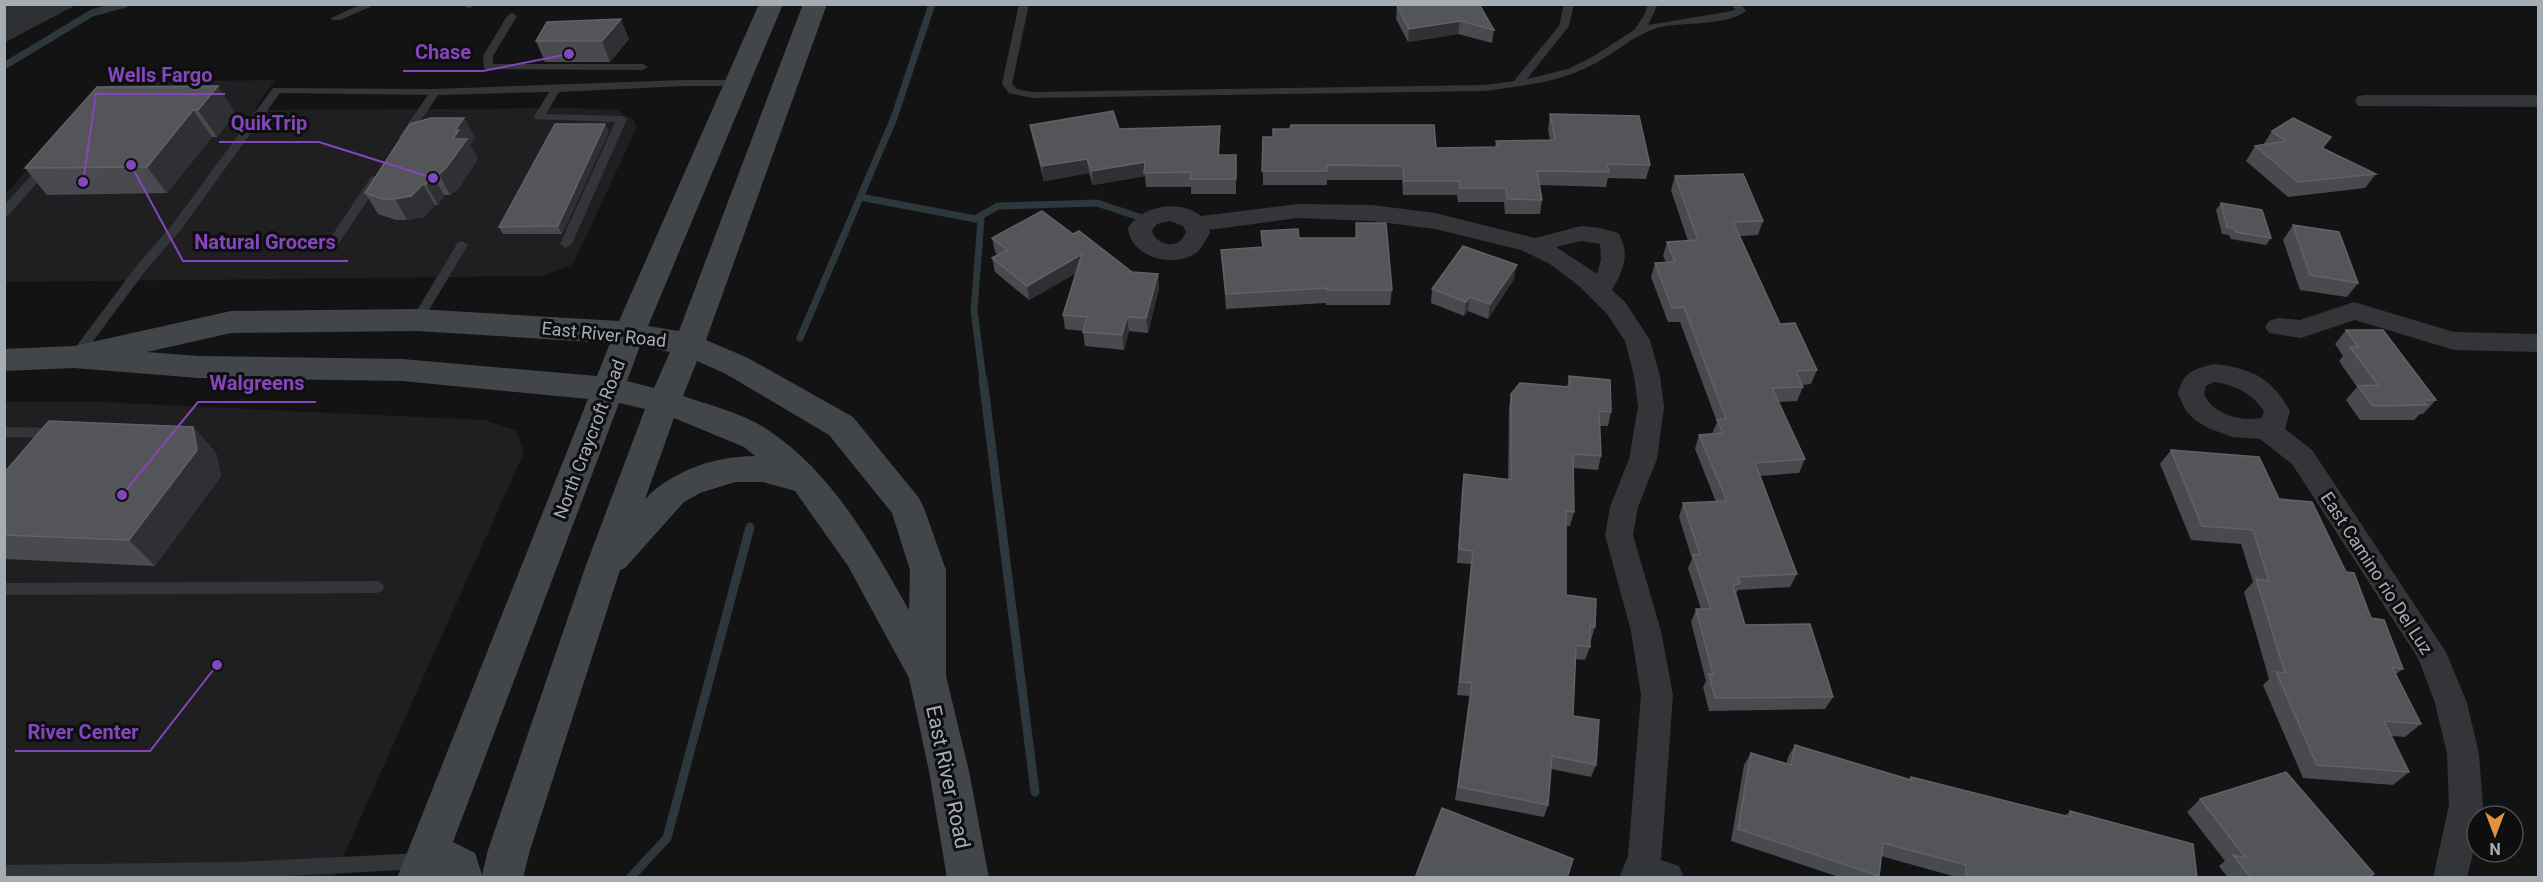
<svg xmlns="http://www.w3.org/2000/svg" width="2543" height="882" font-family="Roboto,sans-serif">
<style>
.built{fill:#1f1f21}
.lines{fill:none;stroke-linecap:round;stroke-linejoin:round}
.stream-far1{stroke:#2d373c;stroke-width:7}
.stream{stroke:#2d373c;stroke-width:9}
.lane{fill:#343539;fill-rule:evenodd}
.street{fill:#343539;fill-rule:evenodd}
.secondary{fill:#424549;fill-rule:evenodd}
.wall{fill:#494a4f}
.shaded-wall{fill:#2f3033}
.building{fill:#535559;stroke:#606267;stroke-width:1.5}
.labels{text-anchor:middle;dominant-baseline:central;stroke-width:6;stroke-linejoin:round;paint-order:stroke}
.street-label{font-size:18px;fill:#a5acb3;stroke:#0e0e0f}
.near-street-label{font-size:21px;fill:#a5acb3;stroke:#0e0e0f}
.leader{fill:none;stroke:#8346bd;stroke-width:2}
.callout-dot{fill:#8346bd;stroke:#0e0e0f;stroke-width:2}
.callout-label{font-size:20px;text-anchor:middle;font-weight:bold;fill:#8346bd;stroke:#0e0e0f;stroke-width:6;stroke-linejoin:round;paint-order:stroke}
</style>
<rect width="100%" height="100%" fill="#131314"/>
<path class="built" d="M 275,80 L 254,110 L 570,108 L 617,110 L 633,119 L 637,127 L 573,264 L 543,276 L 5,282 L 5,195 L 94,93 L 111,84 L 140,82 Z
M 5,402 L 102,402 L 484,420 L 516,430 L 524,452 L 334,877 L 5,878 Z"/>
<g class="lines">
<path class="stream-far1" d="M 4,66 L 92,13 L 125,4
M 860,197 L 981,220 L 974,310 L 983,380
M 975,219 L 998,206 L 1097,203 L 1139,217
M 800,338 L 894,118 L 932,4"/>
<path class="stream" d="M 983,379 L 1035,792
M 630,878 L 667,838 L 750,527"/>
<path class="lane" d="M 362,4 L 377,4 L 340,20 L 332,20 L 331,18 Z
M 479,4 L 469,8 L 464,5 L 464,4 Z
M 1019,4 L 1029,4 L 1012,84 L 1017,89 L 1032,92 L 1485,85 L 1514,81 L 1559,26 L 1564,4 L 1574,4 L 1569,26 L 1527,79 L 1568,69 L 1594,56 L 1634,30 L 1645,14 L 1648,4 L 1658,4 L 1648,25 L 1726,12 L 1735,10 L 1731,4 L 1741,4 L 1746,11 C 1727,26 1684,22 1661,27 C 1633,34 1613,56 1588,67 C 1556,83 1520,86 1485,91 L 1032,98 L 1009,93 L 1002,84 Z
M 512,13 L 517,16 L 493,56 L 493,64 L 643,64 L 648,67 L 643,70 L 484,69 L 483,56 L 507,16 Z
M 685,80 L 736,80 L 741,83 L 736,86 L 685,86 L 559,92 L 546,114 L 622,116 L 627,119 L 572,244 L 566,248 L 560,244 L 615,122 L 535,119 L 534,117 L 549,92 L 438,95 L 408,139 L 404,140 L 399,137 L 428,95 L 280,93 L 180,231 L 146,270 L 79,360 L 69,360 L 68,357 L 138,264 L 172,225 L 273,88 L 435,89 Z
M 46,162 L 52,166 L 50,168 L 8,216 L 4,217 L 4,205 L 42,164 Z
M 375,176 L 381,180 L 333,252 L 325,252 L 323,249 L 371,177 Z
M 462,241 L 468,245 L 421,323 L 413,323 L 411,320 L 413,317 L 458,242 Z
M 4,427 L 57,428 L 64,433 L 57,438 L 4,437 Z
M 377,581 L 382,583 L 384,587 L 382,591 L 377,593 L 4,595 L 4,583 Z
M 421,853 L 427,855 L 430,861 L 427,867 L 421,869 L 250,878 L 4,878 L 4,865 L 237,862 Z"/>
<path class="street" d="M 2366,95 L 2538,95 L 2538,107 L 2358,106 L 2355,101 L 2358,96 Z
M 1297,204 L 1372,205 L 1435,213 L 1535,238 L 1581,226 L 1600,228 L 1618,233 C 1631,254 1623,271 1612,290 L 1625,302 L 1650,340 L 1660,376 L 1664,407 L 1657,459 L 1638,507 L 1633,535 L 1661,631 L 1673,695 L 1661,860 L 1679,866 L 1684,878 L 1619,878 L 1628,856 L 1641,695 L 1631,631 L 1605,535 L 1610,507 L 1629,459 L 1638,407 L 1634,376 L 1625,341 L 1607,314 L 1579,286 L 1550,264 L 1521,250 L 1435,229 L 1372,221 L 1297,218 L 1209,230 L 1210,233 C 1206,239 1202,248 1196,253 C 1173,269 1130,257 1128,228 C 1142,205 1181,199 1201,216 ZM 1170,221 L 1183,226 L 1186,232 C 1184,235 1183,239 1180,241 C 1170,249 1153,241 1152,230 L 1157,224 ZM 1581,241 L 1600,244 L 1601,260 L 1597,274 L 1556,247 Z
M 2354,302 L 2454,332 L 2538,334 L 2538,352 L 2454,350 L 2355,320 L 2301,338 L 2269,333 L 2265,327 L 2269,321 L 2278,318 L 2300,320 Z
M 2214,364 C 2251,368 2272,378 2290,411 L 2285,429 L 2312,450 L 2446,652 L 2467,703 L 2479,754 L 2483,805 L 2481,816 L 2477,816 L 2477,836 L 2467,878 L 2433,878 L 2449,805 L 2447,754 L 2435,703 L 2418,658 L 2292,464 L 2260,439 L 2232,437 L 2208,428 L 2195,420 L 2186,411 L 2178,394 C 2182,372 2194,369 2214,364 ZM 2214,382 C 2235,385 2252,393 2264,411 L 2262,418 C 2242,422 2213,415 2204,394 L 2206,386 Z"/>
<path class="secondary" d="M 759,4 L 783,4 L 648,326 L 679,331 L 803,4 L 827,4 L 706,340 L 748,358 L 853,417 L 919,498 L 924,508 L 946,570 L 946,676 L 969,771 L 989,878 L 947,878 L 929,771 L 909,678 L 848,566 L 795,491 L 763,482 L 735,482 L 700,493 L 684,502 L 625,568 L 620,570 L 530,850 L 523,878 L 397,878 L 588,399 L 402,381 L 198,378 L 74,368 L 4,371 L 4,349 L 74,346 L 231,311 L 417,309 L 619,321 ZM 417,331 L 610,343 L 597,376 L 402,359 L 198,356 L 147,352 L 231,333 ZM 640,346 L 670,352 L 654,388 L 627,381 ZM 697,361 L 726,374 L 829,435 L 892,513 L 910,570 L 909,610 C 872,545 833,473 768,430 C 745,414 709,405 683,396 ZM 619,403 L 645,409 L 585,568 L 488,850 L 482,875 L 475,853 L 453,842 ZM 674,418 L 744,447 L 755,456 C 716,456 673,470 645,499 Z"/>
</g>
<path class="wall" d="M 1397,6 L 1494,30 L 1492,43 L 1458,34 L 1408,42 L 1396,19 Z
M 629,39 L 610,62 L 545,62 L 536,41 Z
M 97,87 L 236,113 L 217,137 L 212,137 L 167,193 L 47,195 L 25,168 Z
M 1550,114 L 1650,165 L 1646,179 L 1608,178 L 1606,187 L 1540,185 L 1542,200 L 1540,214 L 1505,214 L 1504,202 L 1458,202 L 1457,195 L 1403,195 L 1402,180 L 1327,180 L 1327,185 L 1263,185 L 1263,137 L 1436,148 L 1495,147 L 1496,141 L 1550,140 L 1548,129 Z
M 464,118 L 475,138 L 470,145 L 478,159 L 458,189 L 450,195 L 444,195 L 438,205 L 435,205 L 424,217 L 407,220 L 396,220 L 378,214 L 365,193 Z
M 1030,125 L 1119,129 L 1220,141 L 1219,155 L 1236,155 L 1236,194 L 1191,194 L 1191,187 L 1146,187 L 1145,176 L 1093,185 L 1089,173 L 1044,181 L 1033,140 Z
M 609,131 L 562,234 L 503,234 L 499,227 Z
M 2272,131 L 2323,148 L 2376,174 L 2365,188 L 2288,197 L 2246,161 L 2255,146 L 2263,145 Z
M 1675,176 L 1763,221 L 1758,235 L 1740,236 L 1780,324 L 1817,370 L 1811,384 L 1802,385 L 1803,387 L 1797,401 L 1778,402 L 1805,459 L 1799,473 L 1760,476 L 1797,574 L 1790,587 L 1738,590 L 1736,594 L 1745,625 L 1833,697 L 1825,709 L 1709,711 L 1703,687 L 1706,681 L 1691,622 L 1696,609 L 1701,609 L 1688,568 L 1692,559 L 1679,517 L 1683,503 L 1716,502 L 1695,449 L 1699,435 L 1712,434 L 1717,422 L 1680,322 L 1668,322 L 1651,277 L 1655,263 L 1666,262 L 1663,256 L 1667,242 L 1688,241 L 1671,190 Z
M 2221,203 L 2271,238 L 2266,245 L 2231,239 L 2229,235 L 2222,234 L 2216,210 Z
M 1356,223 L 1392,290 L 1390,305 L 1326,305 L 1326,303 L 1226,309 L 1221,250 L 1262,248 L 1261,231 L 1299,238 L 1355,238 Z
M 2293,225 L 2358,283 L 2347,297 L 2300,290 L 2283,240 Z
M 1073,234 L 1132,272 L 1158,274 L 1159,288 L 1148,333 L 1129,331 L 1124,350 L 1085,346 L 1083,331 L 1065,329 L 1063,315 L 1076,273 L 1029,300 L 995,272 L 992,258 L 998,255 L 995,252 L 992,238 Z
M 1514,279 L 1488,319 L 1468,311 L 1464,316 L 1431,303 L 1432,289 Z
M 2346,330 L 2436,400 L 2423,414 L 2420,414 L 2414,420 L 2360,420 L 2346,400 L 2357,387 L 2339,361 L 2343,356 L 2335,344 Z
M 1569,376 L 1611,412 L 1608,426 L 1600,426 L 1601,456 L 1598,470 L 1573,468 L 1574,512 L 1570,526 L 1566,526 L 1566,595 L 1595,627 L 1591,640 L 1590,640 L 1590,647 L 1585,660 L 1575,659 L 1573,716 L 1596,765 L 1591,777 L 1551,769 L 1548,805 L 1544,817 L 1455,800 L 1470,696 L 1457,695 L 1471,564 L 1457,563 L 1462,488 L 1464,474 L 1508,479 L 1509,408 L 1511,394 L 1567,387 Z
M 193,427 L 216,453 L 221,476 L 155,566 L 4,559 L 4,473 Z
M 2171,450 L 2279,499 L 2346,572 L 2371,618 L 2403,669 L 2396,674 L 2421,724 L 2405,737 L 2391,736 L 2409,772 L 2393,785 L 2303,778 L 2263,685 L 2269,679 L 2244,592 L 2253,582 L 2241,544 L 2191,540 L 2160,464 Z
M 1795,745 L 1908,780 L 1911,777 L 2065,816 L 2070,811 L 2197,878 L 1956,878 L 1956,877 L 1881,856 L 1879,876 L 1878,878 L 1842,878 L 1731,841 L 1744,765 L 1751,753 L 1786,764 L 1788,757 Z
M 2200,799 L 2374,874 L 2370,878 L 2228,878 L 2219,866 L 2225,861 L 2187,812 Z"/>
<path class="shaded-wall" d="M 4,4 L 80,4 L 72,7 L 4,43 Z
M 621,19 L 629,39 L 610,62 L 602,41 Z
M 1460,21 L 1458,34 L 1408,42 L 1409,29 Z
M 218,86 L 236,113 L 217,137 L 198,110 Z
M 193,110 L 212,137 L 167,193 L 147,167 Z
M 464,118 L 475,138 L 470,145 L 478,159 L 458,189 L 450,195 L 439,174 L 455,130 Z
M 605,124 L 609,131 L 562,234 L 558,226 Z
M 1220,126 L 1220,141 L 1218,169 L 1218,155 Z
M 1087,159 L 1089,173 L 1044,181 L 1042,166 Z
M 1145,162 L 1145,176 L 1093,185 L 1092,171 Z
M 432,174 L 444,195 L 438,205 L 426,184 Z
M 423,184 L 435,205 L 424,217 L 407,220 L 395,199 Z
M 1082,254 L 1084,268 L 1029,300 L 1027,286 Z
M 1517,265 L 1514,279 L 1488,319 L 1490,304 Z
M 1158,274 L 1159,288 L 1148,333 L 1146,318 Z
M 1470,297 L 1468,311 L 1464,316 L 1466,302 Z
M 1127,317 L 1129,331 L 1124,350 L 1122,335 Z
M 193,427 L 216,453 L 221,476 L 155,566 L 129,540 Z"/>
<path class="building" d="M 1410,4 L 1455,4 L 1456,6 L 1468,4 L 1479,4 L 1494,30 L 1460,21 L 1409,29 L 1397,6 Z
M 621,19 L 602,41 L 536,41 L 547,22 Z
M 218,86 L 198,110 L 193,110 L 147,167 L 25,168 L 97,87 Z
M 1113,111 L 1119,129 L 1220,126 L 1218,155 L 1236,155 L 1236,179 L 1190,179 L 1191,172 L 1144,173 L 1145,162 L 1092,171 L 1087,159 L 1042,166 L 1030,125 Z
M 1550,114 L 1639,116 L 1650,165 L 1607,164 L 1609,172 L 1537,171 L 1542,200 L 1507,199 L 1506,188 L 1460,188 L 1459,181 L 1404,181 L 1403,166 L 1327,165 L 1327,171 L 1262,171 L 1263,137 L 1273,137 L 1273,129 L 1290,129 L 1291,125 L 1434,125 L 1436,148 L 1498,147 L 1496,141 L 1555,140 Z
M 431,118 L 464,118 L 455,130 L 459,130 L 453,139 L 467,139 L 446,168 L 439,174 L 432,174 L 426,184 L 423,184 L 411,196 L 395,199 L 383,199 L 365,193 L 410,124 Z
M 2293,118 L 2331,137 L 2322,148 L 2376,174 L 2298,182 L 2255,146 L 2285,141 L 2272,131 Z
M 555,124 L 605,124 L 558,226 L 499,227 Z
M 1743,174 L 1763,221 L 1733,222 L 1780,324 L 1795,323 L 1817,370 L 1796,371 L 1803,387 L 1772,388 L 1805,459 L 1755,463 L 1797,574 L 1738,577 L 1740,584 L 1733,585 L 1745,625 L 1810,624 L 1833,697 L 1715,698 L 1709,674 L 1713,674 L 1696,609 L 1711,609 L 1693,555 L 1700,554 L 1683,503 L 1727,501 L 1699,435 L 1723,433 L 1717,420 L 1726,419 L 1684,307 L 1672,308 L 1655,263 L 1675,262 L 1667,242 L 1698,240 L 1675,176 Z
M 2221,203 L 2262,210 L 2271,238 L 2236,232 L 2234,228 L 2227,227 Z
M 1042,211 L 1073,234 L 1079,231 L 1132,272 L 1158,274 L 1146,318 L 1127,317 L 1122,335 L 1083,332 L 1087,317 L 1063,315 L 1082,254 L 1027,286 L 992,258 L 1007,250 L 992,238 Z
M 1356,223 L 1386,223 L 1392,290 L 1327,290 L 1327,288 L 1226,294 L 1221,250 L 1263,247 L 1261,231 L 1298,229 L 1299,238 L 1357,238 Z
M 2293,225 L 2339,232 L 2358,283 L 2310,275 Z
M 1463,246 L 1517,265 L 1490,304 L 1470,297 L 1466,302 L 1432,289 Z
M 2346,330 L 2383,330 L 2436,400 L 2423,400 L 2427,405 L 2373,406 L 2358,386 L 2378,385 L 2350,347 L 2358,347 Z
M 1569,376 L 1610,380 L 1611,412 L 1599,411 L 1601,456 L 1573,454 L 1574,512 L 1566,511 L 1566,595 L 1596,599 L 1595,627 L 1590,626 L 1590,647 L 1576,645 L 1573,716 L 1599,720 L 1596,765 L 1552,756 L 1548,805 L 1458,787 L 1472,683 L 1460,682 L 1473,551 L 1459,549 L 1464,474 L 1511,480 L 1511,394 L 1520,383 L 1570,387 Z
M 49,421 L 193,427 L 197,450 L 129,540 L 4,535 L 4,473 Z
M 2171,450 L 2259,457 L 2279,499 L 2312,502 L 2346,572 L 2354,573 L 2371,618 L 2384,620 L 2403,669 L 2392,667 L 2421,724 L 2384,721 L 2409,772 L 2317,765 L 2276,672 L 2285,673 L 2256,579 L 2269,581 L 2253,530 L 2202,526 Z
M 1795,745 L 1911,780 L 1911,777 L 2070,817 L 2070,811 L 2193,844 L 2197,878 L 1966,878 L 1966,865 L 1883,843 L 1879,876 L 1738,829 L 1751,753 L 1791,765 Z
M 2286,772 L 2374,874 L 2365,878 L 2251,878 L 2233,855 L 2246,858 L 2200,799 Z
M 1442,808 L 1573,859 L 1567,878 L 1415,878 Z"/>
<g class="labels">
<g class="street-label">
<text transform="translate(604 334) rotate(6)">East River Road</text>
<text transform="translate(589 439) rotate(-69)">North Craycroft Road</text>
<text transform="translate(2377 573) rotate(57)">East Camino rio Del Luz</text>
</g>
<g class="near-street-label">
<text transform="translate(948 777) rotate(78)">East River Road</text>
</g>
</g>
<path class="leader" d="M569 54L483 71H403M83 182L96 94H225M433 178L319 142H219M131 165L183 261H348M122 495L198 402H316M217 665L150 751H15"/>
<g class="callout-dot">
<circle cx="569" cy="54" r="6"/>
<circle cx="83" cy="182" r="6"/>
<circle cx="433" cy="178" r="6"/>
<circle cx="131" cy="165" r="6"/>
<circle cx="122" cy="495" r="6"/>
<circle cx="217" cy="665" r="6"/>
</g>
<g class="callout-label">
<text x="443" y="59">Chase</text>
<text x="160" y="82">Wells Fargo</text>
<text x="269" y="130">QuikTrip</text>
<text x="265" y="249">Natural Grocers</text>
<text x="257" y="390">Walgreens</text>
<text x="83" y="739">River Center</text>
</g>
<rect width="2543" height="882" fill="none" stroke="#a5acb3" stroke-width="12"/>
<g transform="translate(2495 834) rotate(180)"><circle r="28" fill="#0e0e0f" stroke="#4a4d51" stroke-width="1.5"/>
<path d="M0-4.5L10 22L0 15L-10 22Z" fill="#e3923c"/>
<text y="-9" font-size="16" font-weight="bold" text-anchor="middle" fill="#a5acb3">N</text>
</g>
</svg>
